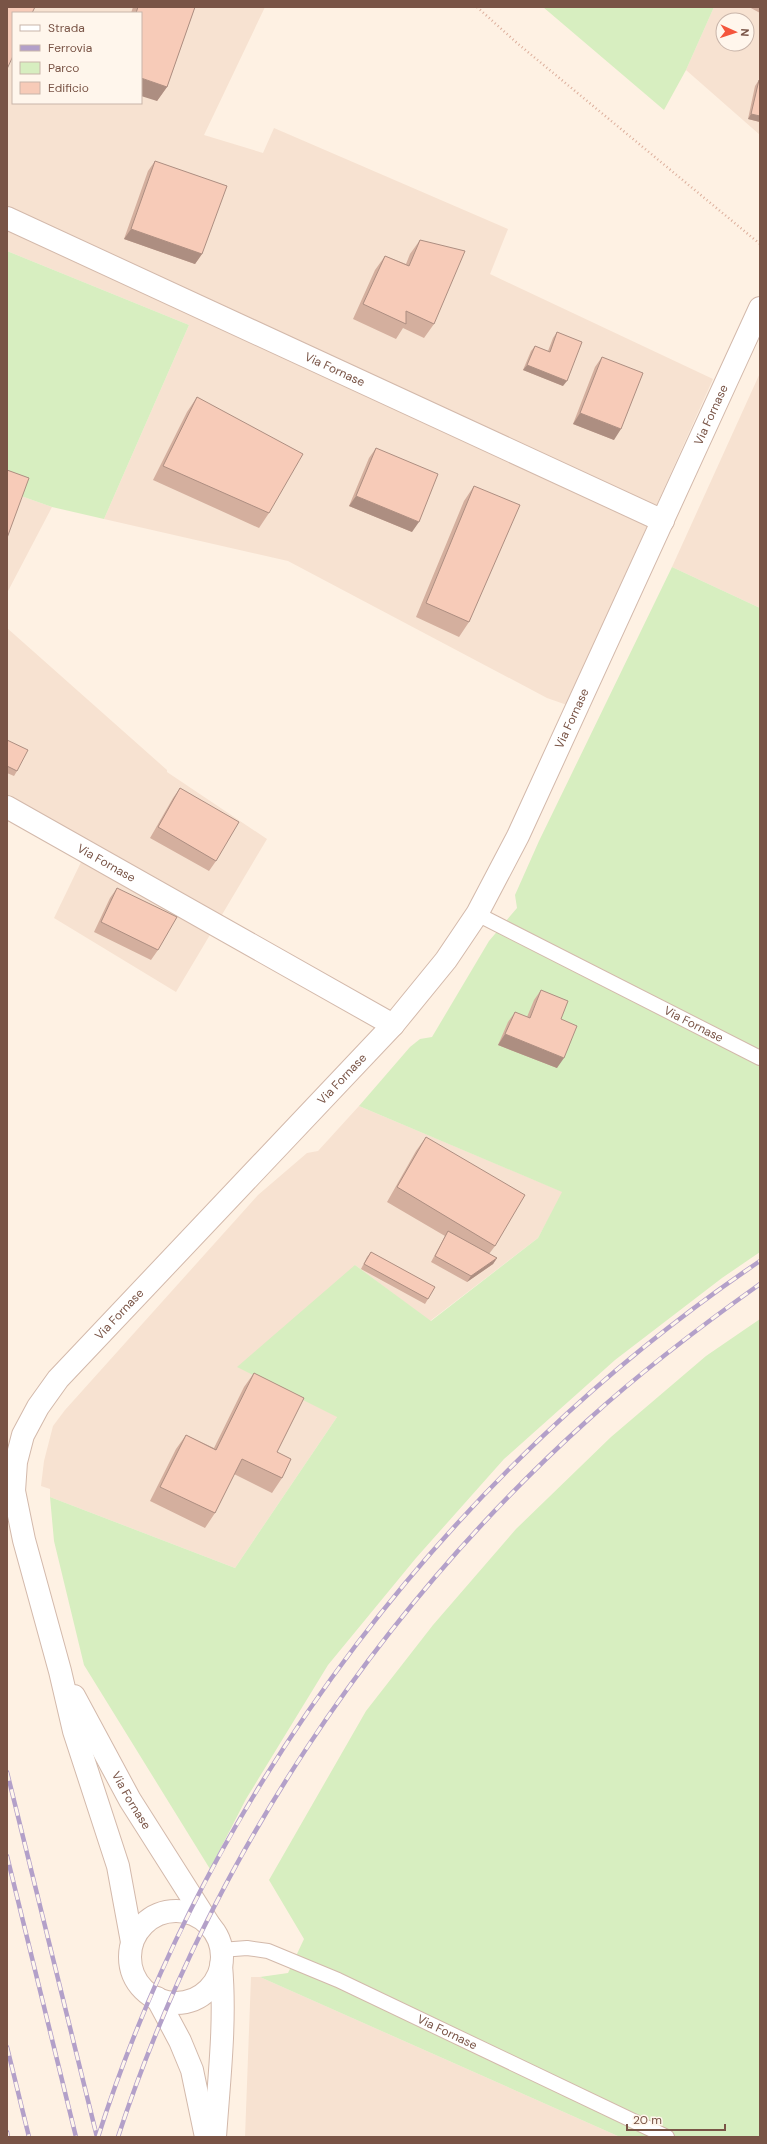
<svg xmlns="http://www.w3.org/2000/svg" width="767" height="2144" font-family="'DM Sans',sans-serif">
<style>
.residential{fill:#f7e2d1;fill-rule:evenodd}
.green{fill:#d7eec0}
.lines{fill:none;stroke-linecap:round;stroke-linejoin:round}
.service-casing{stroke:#d3b9ab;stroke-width:16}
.minor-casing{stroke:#d3b9ab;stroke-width:24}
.tertiary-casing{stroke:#d3b9ab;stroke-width:24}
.path{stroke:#dcae9b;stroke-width:2.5;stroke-dasharray:1 3;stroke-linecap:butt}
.service{stroke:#fff;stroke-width:14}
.minor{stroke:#fff;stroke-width:22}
.tertiary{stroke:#fff;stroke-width:22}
.rail-casing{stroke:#b3a0c9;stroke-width:4.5}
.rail{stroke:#fff6ec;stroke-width:3;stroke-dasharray:9;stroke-linecap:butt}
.wall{fill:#d4af9e}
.shaded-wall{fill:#ad8e81}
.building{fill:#f7cbb8;stroke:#ad8e81}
.labels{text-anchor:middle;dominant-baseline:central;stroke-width:4;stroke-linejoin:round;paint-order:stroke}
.street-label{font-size:12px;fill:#795446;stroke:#fff6ec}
</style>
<rect width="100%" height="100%" fill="#fef1e3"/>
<path class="residential" d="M 7,7 L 265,7 L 204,135 L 263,153 L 274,128 L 508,229 L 490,274 L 713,379 L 567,705 L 547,698 L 288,561 L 104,519 L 189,325 L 7,251 ZM 13,13 L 141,13 L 141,103 L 13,103 Z
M 714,7 L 760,7 L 760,135 L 686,70 ZM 723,20 L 747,20 L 747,44 L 723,44 Z
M 760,373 L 760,608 L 672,567 Z
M 7,491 L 52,507 L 7,593 Z
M 7,628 L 167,770 L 167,772 L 267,839 L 176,992 L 54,918 L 84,856 L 7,817 Z
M 359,1106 L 563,1192 L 538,1238 L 430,1321 L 355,1265 L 337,1417 L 235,1568 L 50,1497 L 50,1489 L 41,1486 L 44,1461 L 53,1426 L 65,1410 L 258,1195 L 307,1153 L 318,1151 Z
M 251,1977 L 260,1977 L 620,2137 L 245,2137 Z"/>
<path class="green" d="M 543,7 L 714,7 L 686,70 L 664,110 Z
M 7,251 L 189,325 L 104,519 L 52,507 L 7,491 Z
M 672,567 L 760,608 L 760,1252 L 722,1278 L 615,1360 L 504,1459 L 416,1558 L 328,1665 L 246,1799 L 210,1869 L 84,1665 L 54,1541 L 50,1497 L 235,1568 L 337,1417 L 237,1367 L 355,1265 L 431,1321 L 538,1238 L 562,1192 L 359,1106 L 410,1047 L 420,1039 L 432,1037 L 489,941 L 517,908 L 515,895 L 539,841 Z
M 760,1319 L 760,2137 L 620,2137 L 260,1977 L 288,1973 L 304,1939 L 269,1880 L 366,1711 L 433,1625 L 516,1529 L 611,1437 L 706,1356 Z"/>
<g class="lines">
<defs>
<g id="service">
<path id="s1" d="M 477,914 L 760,1058"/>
<path id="s2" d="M 221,1950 L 247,1948 L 268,1951 L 338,1980 L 667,2137"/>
</g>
<g id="minor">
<path id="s3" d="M 7,218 L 663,521"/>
<path id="s4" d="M 7,807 L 393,1025"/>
</g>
<g id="tertiary">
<path id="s5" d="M 74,1696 L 130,1800 L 210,1926"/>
<circle cx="176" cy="1957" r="46"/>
<path id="s6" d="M 132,1942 L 118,1866 L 74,1731 L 60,1671 L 24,1540 L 14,1491 L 16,1462 L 23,1435 L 38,1407 L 58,1379 L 393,1025 L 446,960 L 477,914 L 518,836 L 760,308"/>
<path d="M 157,1998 L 180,2041 L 192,2070 L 206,2137"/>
<path d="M 215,2137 C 219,2079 226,2022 221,1965"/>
</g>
</defs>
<use href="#service" class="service-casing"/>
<use href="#minor" class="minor-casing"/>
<use href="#tertiary" class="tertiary-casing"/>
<path class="path" d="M 477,7 L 517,43 L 760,244"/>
<use href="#service" class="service"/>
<use href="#minor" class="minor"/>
<use href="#tertiary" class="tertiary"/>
<defs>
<path id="rail" d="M 7,1772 L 97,2137
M 7,1856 L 76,2137
M 7,2047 L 29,2137
M 7,2132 L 8,2137
M 98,2137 C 211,1784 454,1468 760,1261
M 118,2137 C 208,1863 375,1612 589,1419 C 643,1370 701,1326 760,1284"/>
</defs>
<use href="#rail" class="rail-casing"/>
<use href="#rail" class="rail"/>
</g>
<path class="wall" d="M 133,7 L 195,7 L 167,87 L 157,101 L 141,13 L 131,13 Z
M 749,7 L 760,7 L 760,13 Z
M 759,80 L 760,122 L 748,119 L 755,86 Z
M 155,161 L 202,254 L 195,264 L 124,239 L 148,171 Z
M 420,240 L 434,324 L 424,338 L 403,328 L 396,339 L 353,319 L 375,270 L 385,256 L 406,264 L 410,254 Z
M 557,332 L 563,386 L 523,370 L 531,351 L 535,346 L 548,351 L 553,338 Z
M 602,357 L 614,440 L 573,424 L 595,367 Z
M 197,397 L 269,513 L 259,528 L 153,480 L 187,412 Z
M 376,448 L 412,532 L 349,506 L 369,458 Z
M 474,486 L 469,622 L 459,637 L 416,617 L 464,501 Z
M 7,740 L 17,771 L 14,776 L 7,773 Z
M 180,788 L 216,861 L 209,871 L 150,838 L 173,798 Z
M 117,888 L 158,950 L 151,960 L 94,932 L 110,898 Z
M 541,990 L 561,1019 L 557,1068 L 498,1045 L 508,1022 L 515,1012 L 527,1017 L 534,1000 Z
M 426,1137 L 495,1246 L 489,1254 L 497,1258 L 493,1264 L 467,1282 L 431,1262 L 445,1236 L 387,1202 L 416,1151 Z
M 371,1252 L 428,1299 L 425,1304 L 361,1269 L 367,1257 Z
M 254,1373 L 277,1452 L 282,1478 L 272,1493 L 234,1474 L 215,1513 L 205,1528 L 150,1501 L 176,1449 L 186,1435 L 214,1448 L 244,1387 Z"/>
<path class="shaded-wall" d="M 141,78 L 167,87 L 157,101 L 141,96 Z
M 751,114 L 760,116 L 760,122 L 748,119 Z
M 131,229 L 202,254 L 195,264 L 124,239 Z
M 527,365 L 567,381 L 563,386 L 523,370 Z
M 580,413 L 621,429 L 614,440 L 573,424 Z
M 356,496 L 419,522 L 412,532 L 349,506 Z
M 505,1034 L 564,1058 L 557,1068 L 498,1045 Z
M 497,1258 L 493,1264 L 467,1282 L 471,1276 Z"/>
<path class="building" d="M 7,7 L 35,7 L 32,13 L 13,13 L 13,56 L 7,69 Z
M 138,7 L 195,7 L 167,87 L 141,78 L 141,13 L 136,13 Z
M 759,80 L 760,80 L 760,116 L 751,114 Z
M 155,161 L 227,186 L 202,254 L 131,229 Z
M 420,240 L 465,251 L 434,324 L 406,311 L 406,324 L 363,304 L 385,256 L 409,266 Z
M 557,332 L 582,342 L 567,381 L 527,365 L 535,346 L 550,352 Z
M 602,357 L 643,373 L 621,429 L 580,413 Z
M 197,397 L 303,454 L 269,513 L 163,466 Z
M 376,448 L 438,474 L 419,522 L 356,496 Z
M 7,470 L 29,478 L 7,538 Z
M 474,486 L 520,505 L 469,622 L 426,603 Z
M 7,740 L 28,750 L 17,771 L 7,766 Z
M 180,788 L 239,822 L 216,861 L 158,827 Z
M 117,888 L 177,917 L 158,950 L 101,922 Z
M 541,990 L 568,1001 L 561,1019 L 577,1026 L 564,1058 L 505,1034 L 515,1012 L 530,1018 Z
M 426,1137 L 525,1195 L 495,1246 L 397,1187 Z
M 448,1231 L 497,1258 L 471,1276 L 435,1256 Z
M 371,1252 L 435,1287 L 428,1299 L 364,1264 Z
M 254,1373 L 304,1398 L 277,1452 L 291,1459 L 282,1478 L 242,1459 L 215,1513 L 160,1487 L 186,1435 L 216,1450 Z"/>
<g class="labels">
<g class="street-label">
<text stroke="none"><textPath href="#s3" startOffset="361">Via Fornase</textPath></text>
<text stroke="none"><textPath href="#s6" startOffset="1768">Via Fornase</textPath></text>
<text stroke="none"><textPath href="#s6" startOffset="1434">Via Fornase</textPath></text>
<text stroke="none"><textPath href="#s4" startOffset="114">Via Fornase</textPath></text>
<text stroke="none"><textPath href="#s1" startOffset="243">Via Fornase</textPath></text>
<text stroke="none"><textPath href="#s6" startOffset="1003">Via Fornase</textPath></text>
<text stroke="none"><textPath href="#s6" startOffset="679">Via Fornase</textPath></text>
<text stroke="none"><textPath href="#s5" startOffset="119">Via Fornase</textPath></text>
<text stroke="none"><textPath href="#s2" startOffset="244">Via Fornase</textPath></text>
</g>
</g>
<rect width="767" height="2144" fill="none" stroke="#795446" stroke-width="16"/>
<rect x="12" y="12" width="130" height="92" fill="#fff6ec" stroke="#c9b5aa"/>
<rect x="20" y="25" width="20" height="6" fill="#ffffff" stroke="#c9b5aa"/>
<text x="48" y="32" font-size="12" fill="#795446">Strada</text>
<rect x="20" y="45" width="20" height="6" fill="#b3a0c9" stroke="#c9b5aa"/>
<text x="48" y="52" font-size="12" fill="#795446">Ferrovia</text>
<rect x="20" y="62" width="20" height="12" fill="#d7eec0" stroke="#c9b5aa"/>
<text x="48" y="72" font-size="12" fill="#795446">Parco</text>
<rect x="20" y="82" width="20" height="12" fill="#f7cbb8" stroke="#c9b5aa"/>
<text x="48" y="92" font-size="12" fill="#795446">Edificio</text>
<g transform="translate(735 32) rotate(93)"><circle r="19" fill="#fff6ec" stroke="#c9b5aa"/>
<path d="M0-3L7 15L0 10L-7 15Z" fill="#f4553c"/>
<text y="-6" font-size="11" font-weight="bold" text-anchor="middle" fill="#795446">N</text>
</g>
<path d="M627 2124v6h98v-6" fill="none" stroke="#795446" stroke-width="2"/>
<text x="633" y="2124" font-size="12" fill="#795446" stroke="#fff6ec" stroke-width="3" paint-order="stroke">20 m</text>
</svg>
